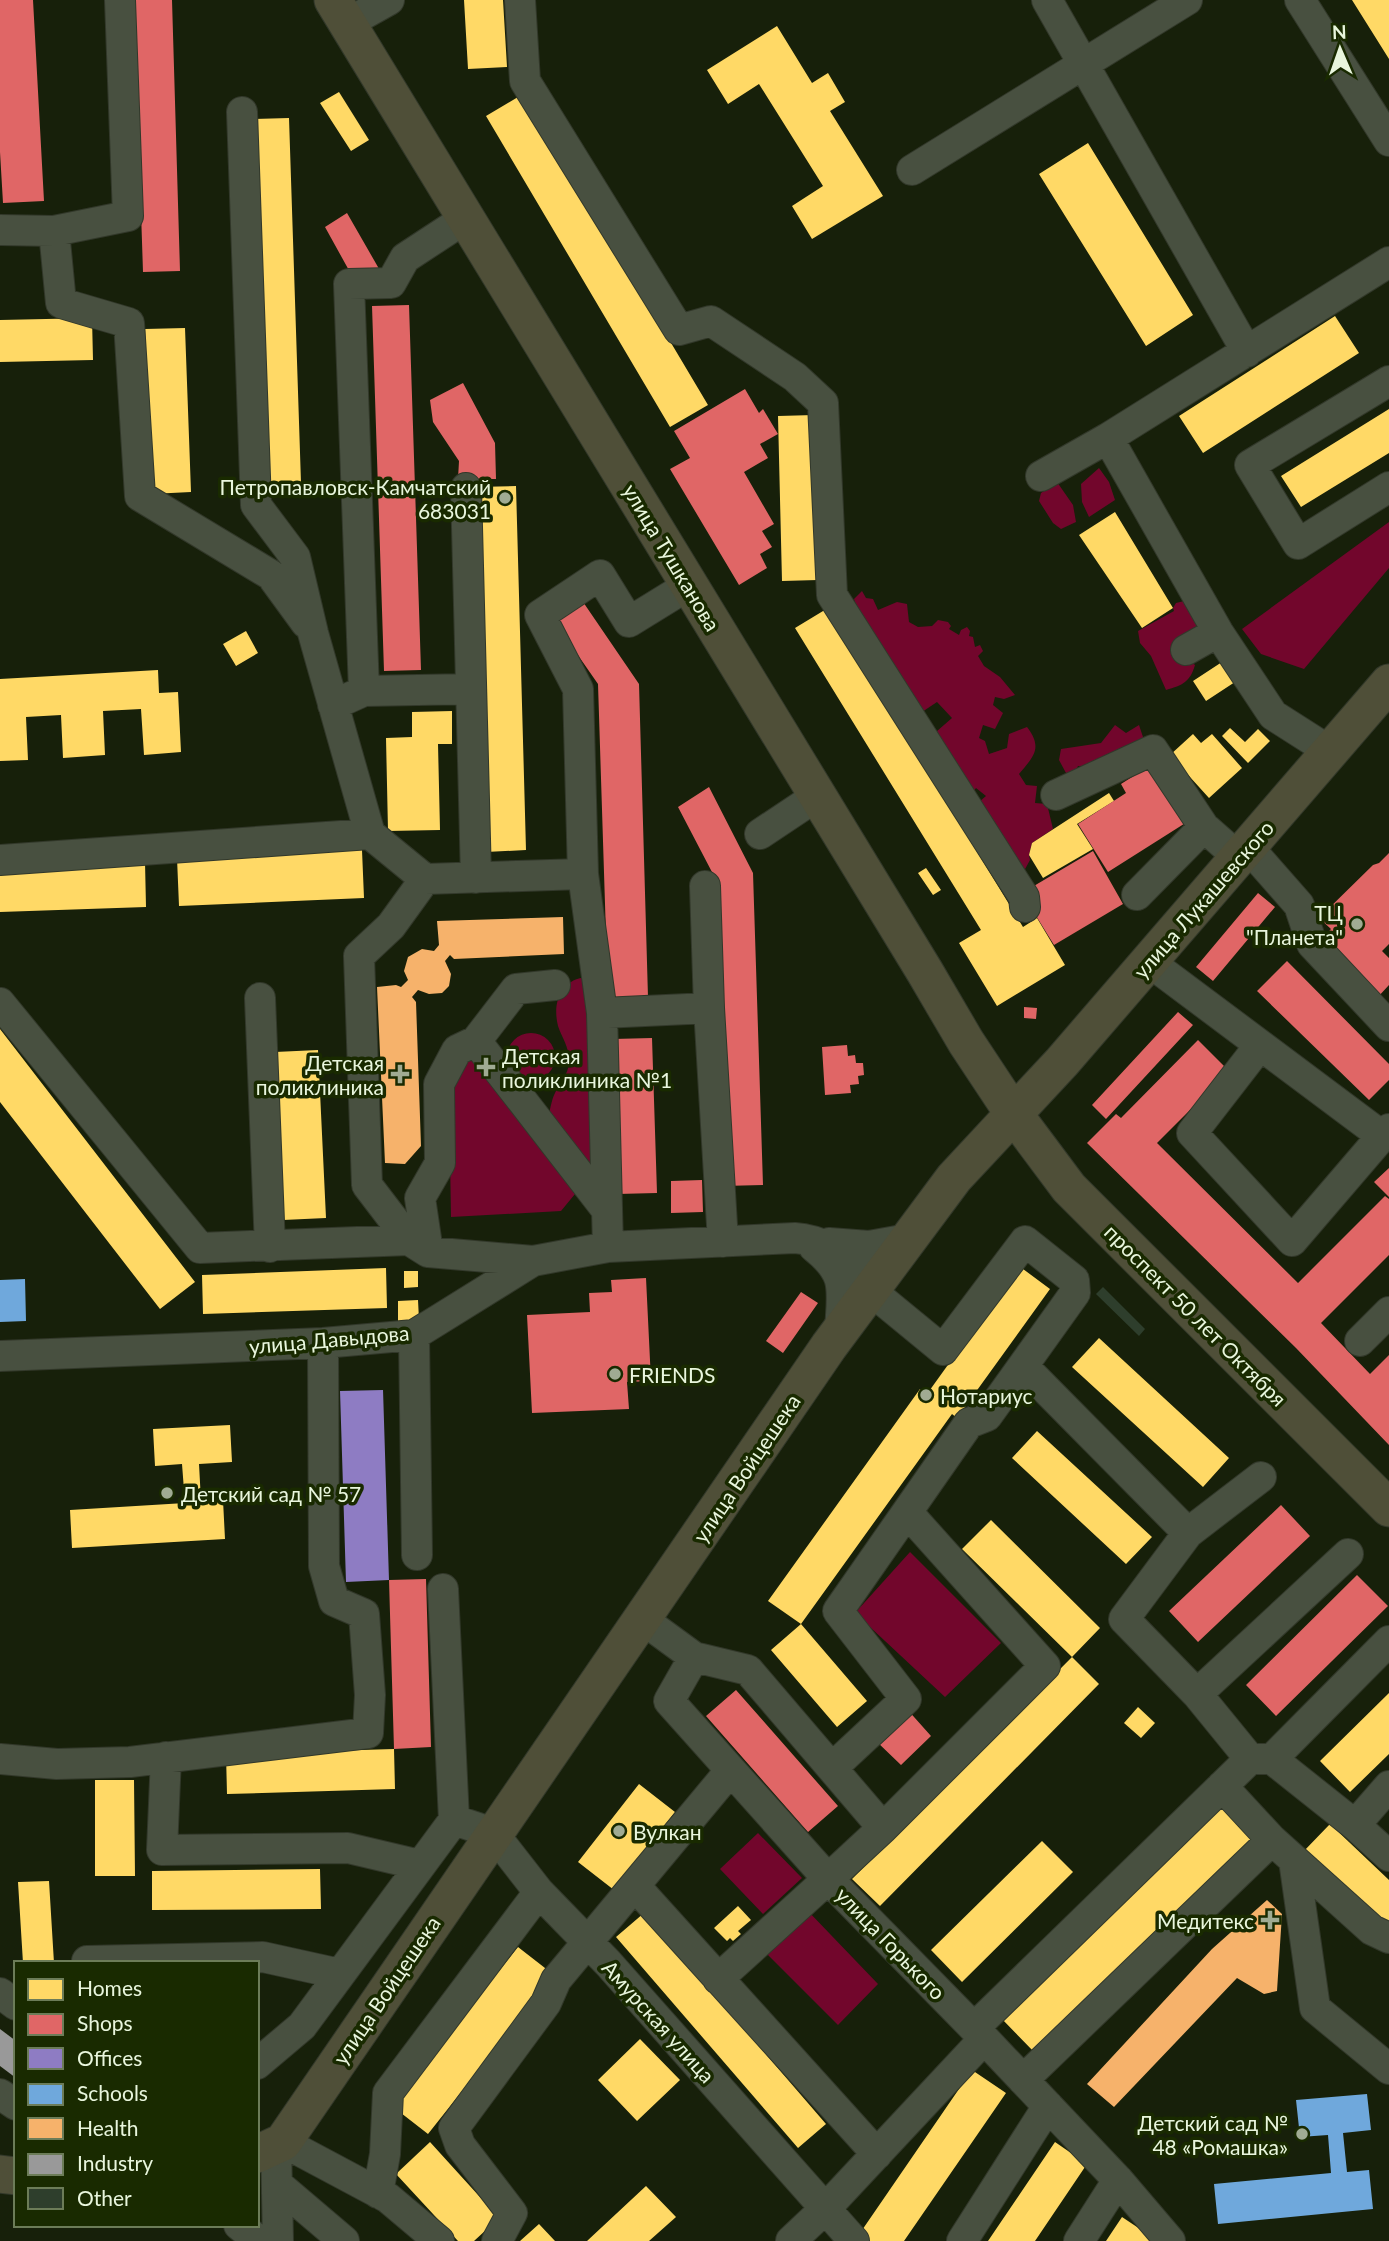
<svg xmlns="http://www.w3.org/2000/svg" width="1389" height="2241" font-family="Lato,sans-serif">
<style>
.green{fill:#72062c}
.homes{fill:#ffd966}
.shops{fill:#e06666}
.offices{fill:#8e7cc3}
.schools{fill:#6fa8dc}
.health{fill:#f6b26b}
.industry{fill:#999}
.building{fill:#2e3e2c}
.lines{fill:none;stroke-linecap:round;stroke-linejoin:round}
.minor-casing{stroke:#32382a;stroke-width:32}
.major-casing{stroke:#32382a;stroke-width:39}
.minor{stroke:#485040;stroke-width:30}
.major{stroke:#4f4f38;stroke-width:37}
.poi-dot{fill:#a0ab93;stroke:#192a00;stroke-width:2.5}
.labels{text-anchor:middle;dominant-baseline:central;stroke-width:7;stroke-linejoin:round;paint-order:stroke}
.poi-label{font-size:21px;fill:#e9f6dd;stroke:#192a00;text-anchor:end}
.street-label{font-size:21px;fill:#e9f6dd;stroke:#192a00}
</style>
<rect width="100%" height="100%" fill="#17200a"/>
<path class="green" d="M 1099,468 L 1109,482 L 1115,500 L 1089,517 L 1082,502 L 1081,484 Z
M 1057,482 L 1073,505 L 1076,522 L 1061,529 L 1053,523 L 1039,501 L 1041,493 Z
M 1389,522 L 1389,568 L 1304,669 L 1261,654 L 1242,629 Z
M 862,591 L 866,598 L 873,599 L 878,610 L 897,602 L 907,604 L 909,622 L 918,627 L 932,626 L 938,620 L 948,622 L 951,626 L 949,629 L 959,635 L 961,630 L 967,627 L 970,631 L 969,636 L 973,637 L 975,647 L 980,645 L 983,651 L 978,656 L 984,666 L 1000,677 L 1015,695 L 1004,699 L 995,697 L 993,705 L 1003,713 L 995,729 L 983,725 L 979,738 L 985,741 L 989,754 L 1007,748 L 1009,734 L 1027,727 C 1043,748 1034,756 1019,774 L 1026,785 L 1037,786 L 1035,803 L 1047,804 L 1053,829 L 1032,843 L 1029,855 L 1030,860 L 1024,871 L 973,807 L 986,796 L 976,788 L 973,792 L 929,738 L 952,718 L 937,702 L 922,712 L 860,618 L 854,599 Z
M 1184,601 L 1187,608 L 1197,602 L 1205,620 L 1183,638 L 1184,657 L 1195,665 C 1190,682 1183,685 1166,690 L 1151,656 L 1140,643 L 1138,631 L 1174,611 L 1173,608 L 1176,603 Z
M 1115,725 L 1126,733 L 1139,725 L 1146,746 L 1088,767 L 1078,766 L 1075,772 L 1066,773 L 1059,760 L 1061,749 L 1101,743 Z
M 587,977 L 595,1173 L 548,1119 C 550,1111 551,1101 555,1093 C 560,1082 568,1075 569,1063 C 570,1048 562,1038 558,1026 C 552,1002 561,979 587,977 Z
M507 1057a24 24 0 1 1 48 0a24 24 0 1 1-48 0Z
M 465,1052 L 479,1058 L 575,1194 L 561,1211 L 451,1217 L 449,1096 Z
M 910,1552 L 1001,1643 L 945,1697 L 855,1613 Z
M 758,1833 L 802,1878 L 763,1914 L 720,1869 Z
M 807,1910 L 878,1984 L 838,2025 L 765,1952 Z"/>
<path class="homes" d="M 464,0 L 503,0 L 507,67 L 468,69 Z
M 1352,0 L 1389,0 L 1389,59 Z
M 777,26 L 812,83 L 828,73 L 845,102 L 830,111 L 883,196 L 812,239 L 792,206 L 823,186 L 759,84 L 728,104 L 707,70 Z
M 339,92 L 369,140 L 351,151 L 320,103 Z
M 523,94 L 708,405 L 670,427 L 486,116 Z
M 289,118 L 301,483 L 263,485 L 252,119 Z
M 1088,143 L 1193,315 L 1146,346 L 1039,174 Z
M 1335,316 L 1359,353 L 1203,453 L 1179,416 Z
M 92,318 L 93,360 L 0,362 L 0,320 Z
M 185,328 L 191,492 L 151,494 L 145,329 Z
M 1389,409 L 1389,453 L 1301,507 L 1281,476 Z
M 814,415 L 818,580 L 782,581 L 778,416 Z
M 516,486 L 526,850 L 486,852 L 475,487 Z
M 1115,512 L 1173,608 L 1142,628 L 1079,535 Z
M 828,608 L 1023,927 L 1037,918 L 1065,965 L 997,1006 L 959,943 L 981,930 L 795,628 Z
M 246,631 L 258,653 L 236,666 L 223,644 Z
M 1222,662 L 1235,682 L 1206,701 L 1193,681 Z
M 158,670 L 159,693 L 178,692 L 181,752 L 144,755 L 141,709 L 103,711 L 105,755 L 63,758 L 61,715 L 26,717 L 28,760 L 0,761 L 0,679 Z
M 452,711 L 452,744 L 438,744 L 440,830 L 388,831 L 386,738 L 412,737 L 412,712 Z
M 1230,728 L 1245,742 L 1258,729 L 1270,741 L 1248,763 L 1222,736 Z
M 1193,734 L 1201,743 L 1212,734 L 1242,768 L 1209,798 L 1170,755 Z
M 1109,793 L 1114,801 L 1077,824 L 1093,849 L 1043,878 L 1029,855 L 1032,843 Z
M 362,850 L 364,898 L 179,906 L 177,858 Z
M 145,862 L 146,907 L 0,912 L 0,868 Z
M 926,868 L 941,890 L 933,895 L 918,873 Z
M 0,1029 L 195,1282 L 160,1309 L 0,1102 Z
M 318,1050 L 326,1218 L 283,1220 L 275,1052 Z
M 1019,1266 L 1050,1289 L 957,1418 L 952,1414 L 801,1624 L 768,1601 L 920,1389 L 927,1394 Z
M 386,1268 L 387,1308 L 203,1314 L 202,1275 Z
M 404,1271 L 418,1271 L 418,1287 L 404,1288 Z
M 418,1300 L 419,1320 L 398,1321 L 398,1301 Z
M 1099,1338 L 1229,1458 L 1203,1487 L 1072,1367 Z
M 230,1425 L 232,1462 L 199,1464 L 201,1501 L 223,1500 L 225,1539 L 72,1548 L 70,1510 L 185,1503 L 182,1464 L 155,1466 L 153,1429 Z
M 1037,1431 L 1152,1537 L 1126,1564 L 1012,1458 Z
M 991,1520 L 1100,1628 L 1072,1657 L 962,1549 Z
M 801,1624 L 867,1701 L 837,1727 L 771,1650 Z
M 1072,1657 L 1099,1684 L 880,1906 L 852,1879 Z
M 1389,1693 L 1389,1754 L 1350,1792 L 1320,1761 Z
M 1138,1707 L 1155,1723 L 1141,1738 L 1124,1723 Z
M 394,1749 L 395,1789 L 227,1794 L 226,1754 Z
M 95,1780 L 134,1780 L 135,1876 L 95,1876 Z
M 639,1784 L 675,1812 L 614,1890 L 578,1862 Z
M 1228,1801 L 1261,1836 L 1035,2053 L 1001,2018 Z
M 1330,1824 L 1389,1880 L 1389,1930 L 1303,1852 Z
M 1042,1841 L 1073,1872 L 962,1982 L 931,1950 Z
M 320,1869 L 321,1909 L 152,1910 L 152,1871 Z
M 49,1881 L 54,1963 L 23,1963 L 18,1882 Z
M 738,1906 L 751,1920 L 738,1931 L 741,1934 L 733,1941 L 730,1938 L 727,1941 L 714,1928 Z
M 644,1913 L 826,2124 L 798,2148 L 616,1937 Z
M 518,1947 L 554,1975 L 428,2134 L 392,2106 Z
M 640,2039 L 680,2080 L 637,2121 L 598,2080 Z
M 972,2070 L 1006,2093 L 904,2241 L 865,2241 L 858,2236 Z
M 430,2142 L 499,2218 L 474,2241 L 458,2241 L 396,2174 Z
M 1055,2142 L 1087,2164 L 1035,2241 L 988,2241 Z
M 646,2186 L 676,2217 L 649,2241 L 587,2241 Z
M 1122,2217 L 1158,2241 L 1106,2241 Z
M 539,2224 L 555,2241 L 520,2241 Z"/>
<path class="shops" d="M 0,0 L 33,0 L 44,201 L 3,203 L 0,152 Z
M 134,0 L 172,0 L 180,271 L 143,272 Z
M 347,213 L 382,274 L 362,274 L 358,269 L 351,274 L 325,227 Z
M 409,305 L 421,670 L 384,671 L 372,306 Z
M 463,383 L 495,443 L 496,479 L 458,479 L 459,461 L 433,422 L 430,400 Z
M 745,389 L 759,413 L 763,409 L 778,434 L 760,444 L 768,458 L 744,472 L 774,524 L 762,531 L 772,547 L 760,554 L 767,568 L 739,585 L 670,469 L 690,458 L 674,431 Z
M 579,596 L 639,684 L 648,997 L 608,998 L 598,684 L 550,615 Z
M 1151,765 L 1187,822 L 1108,872 L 1078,824 L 1126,793 L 1121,784 Z
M 709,787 L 753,873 L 763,1185 L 723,1186 L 713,874 L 678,807 Z
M 1093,851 L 1123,904 L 1054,945 L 1022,893 Z
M 1389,853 L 1389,944 L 1382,951 L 1389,958 L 1389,985 L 1377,998 L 1320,941 L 1331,929 L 1319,918 L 1373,865 L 1379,863 Z
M 1258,893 L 1275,907 L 1213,981 L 1196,967 Z
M 1287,961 L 1389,1064 L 1389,1080 L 1369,1100 L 1257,991 Z
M 1024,1007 L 1037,1008 L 1036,1019 L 1024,1018 Z
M 1178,1012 L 1193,1025 L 1106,1119 L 1092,1105 Z
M 652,1038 L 657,1193 L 617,1194 L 613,1039 Z
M 1198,1040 L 1229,1071 L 1157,1143 L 1298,1283 L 1385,1196 L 1389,1199 L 1389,1255 L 1321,1323 L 1370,1374 L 1389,1355 L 1389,1445 L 1296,1348 L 1087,1143 L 1116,1114 L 1121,1118 Z
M 847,1045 L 848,1056 L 855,1055 L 856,1063 L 863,1063 L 864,1075 L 858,1076 L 859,1084 L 850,1085 L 851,1093 L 825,1095 L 822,1047 Z
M 1389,1168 L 1389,1197 L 1374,1182 Z
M 702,1180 L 703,1212 L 671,1213 L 671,1181 Z
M 646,1278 L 651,1381 L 627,1382 L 629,1409 L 532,1413 L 527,1315 L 590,1312 L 589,1293 L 612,1292 L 611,1280 Z
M 801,1292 L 818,1303 L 783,1353 L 766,1341 Z
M 1281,1505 L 1310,1536 L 1198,1642 L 1169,1611 Z
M 1357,1575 L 1388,1606 L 1276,1716 L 1246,1685 Z
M 426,1579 L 431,1747 L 394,1749 L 389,1580 Z
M 736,1690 L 838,1806 L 808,1832 L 706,1716 Z
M 906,1708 L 931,1736 L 901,1765 L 875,1740 Z"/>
<path class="offices" d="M 383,1390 L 389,1580 L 346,1582 L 340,1391 Z"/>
<path class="schools" d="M 25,1279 L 26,1321 L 0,1322 L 0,1280 Z
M 1367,2094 L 1371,2130 L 1343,2133 L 1347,2172 L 1369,2170 L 1373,2209 L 1218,2224 L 1214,2184 L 1331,2173 L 1328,2135 L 1300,2137 L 1296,2100 Z"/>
<path class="health" d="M 563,917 L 564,954 L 454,959 L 450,955 L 445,961 L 451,974 L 449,986 L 442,993 L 429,994 L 418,990 L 412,997 L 416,1002 L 421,1146 L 405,1164 L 385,1163 L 377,987 L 396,985 L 401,987 L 408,980 L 404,971 L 408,957 L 422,949 L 434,951 L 439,945 L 437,921 Z
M 1267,1900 L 1282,1914 L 1277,1991 L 1264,1994 L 1237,1978 L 1114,2107 L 1087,2084 L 1212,1949 Z"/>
<path class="industry" d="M 0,2029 L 16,2041 L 16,2078 L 0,2066 Z"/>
<path class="building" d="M 1103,1287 L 1145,1329 L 1139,1336 L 1096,1294 Z"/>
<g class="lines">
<defs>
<path id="minor" d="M 520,0 L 525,81 L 679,330 L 711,321 L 795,377 L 823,403 L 832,595 L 1024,897 L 1025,907
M 1047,0 L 1247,352
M 1300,0 L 1389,141
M 348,23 L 389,0
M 242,112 L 256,505 L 295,557 L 313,633 L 370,834 L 425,879 L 583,874
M 912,170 L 1187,0
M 0,230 L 54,231 L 128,216 L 120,0
M 54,231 L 61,303 L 129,323 L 140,496 L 271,575 L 306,623
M 1389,381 L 1250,465 L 1298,544 L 1389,487
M 1108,438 L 1218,632 L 1273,715 L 1331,752
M 1041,476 L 1108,438 L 1389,262
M 466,488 L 476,878
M 1186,650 L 1218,632
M 364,691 L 471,689
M 333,705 L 364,691 L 349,284 L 391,283 L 405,258 L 466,218
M 1056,795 L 1153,750 L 1204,827 L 1238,857
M 760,834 L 817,796
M 1248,847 L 1299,905 L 1312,944 L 1389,1026
M 0,860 L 370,834
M 705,886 L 709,1008 L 723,1242
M 1137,895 L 1204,827
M 1148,961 L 1382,1136 L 1389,1129
M 260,998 L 270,1247
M 0,1003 L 200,1248 L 409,1240 L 428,1252 L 533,1261
M 602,1013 L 709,1008
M 476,1041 L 516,989 L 555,985
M 1260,1045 L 1192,1133 L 1292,1241 L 1382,1136
M 409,1240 L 367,1185 L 359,956 L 391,926 L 425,879
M 829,1243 L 869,1246 L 908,1239
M 608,1247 L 602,1013 L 583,874 L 578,689 L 540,615 L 600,575 L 629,622 L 689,585
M 814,1247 C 849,1275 842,1290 840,1331
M 428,1252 L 420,1198 L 440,1163 L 439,1084 L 457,1050 L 476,1041 L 606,1209
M 870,1290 L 943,1350 L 1025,1241 L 1074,1280 L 1075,1293 L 987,1416 L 969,1423 L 907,1512
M 414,1335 L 417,1555
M 1360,1341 L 1389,1312
M 0,1356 L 323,1343 L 414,1335 L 533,1261 L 608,1247 L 795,1238 C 827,1240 852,1261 878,1278
M 1023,1366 L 1188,1533 L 1124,1619 L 1197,1694 L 1250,1759 L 1272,1759
M 1188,1533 L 1261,1477
M 443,1589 L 454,1820
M 642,1619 L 694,1657 L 748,1670 L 883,1828 L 828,1879 L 974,2028 L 1118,2180 L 1170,2241
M 1389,1641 L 1272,1759 L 1355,1825 L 1389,1786
M 694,1657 L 669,1701 L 828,1879 L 718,1979
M 1197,1694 L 1348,1554
M 166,1757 L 162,1850 L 348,1848 L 420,1865
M 0,1759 L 57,1764 L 130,1762 L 368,1733 L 370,1695 L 364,1614 L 334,1601 L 324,1566 L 323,1343
M 832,1768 L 906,1699 L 838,1611 L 907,1512 L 1045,1666 L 883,1828
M 1222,1786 L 1272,1840 L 1372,1930 L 1389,1938
M 1355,1825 L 1389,1856
M 1294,1860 L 1315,2008 L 1389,2069
M 635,1886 L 877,2154
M 87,1961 L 263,1957 L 340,1974
M 0,1993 L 16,2005
M 974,2028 L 1250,1759
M 257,2064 L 302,2026 L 454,1820 L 493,1833 L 539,1892 L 608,1963 L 854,2241
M 1023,2080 L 1272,1840
M 0,2094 L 16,2105
M 283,2142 L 388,2198 L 439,2241
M 276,2143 L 278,2241
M 277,2184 L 344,2241
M 378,2193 L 385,2154 L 388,2093 L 539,1892
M 239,2225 L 259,2241
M 497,2241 L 512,2213 L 460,2145 L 454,2128 L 546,2003 L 556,1980 L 730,1771
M 791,2241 L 826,2208 L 984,2039
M 962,2241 L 1048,2106
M 1079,2241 L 1118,2180"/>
<path id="major" d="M 333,0 L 925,972 L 966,1042 L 1013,1113 L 1069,1188 L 1389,1508
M 257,2154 L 283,2142 L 829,1346 L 954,1178 L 1062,1062 L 1389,683
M 0,2174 L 16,2176"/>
</defs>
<use href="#minor" class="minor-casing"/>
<use href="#major" class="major-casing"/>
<use href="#minor" class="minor"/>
<use href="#major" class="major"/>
</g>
<g class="poi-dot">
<circle cx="505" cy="498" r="7"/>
<circle cx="1357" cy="924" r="7"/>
<path d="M482.5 1056.5h7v7h7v7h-7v7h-7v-7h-7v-7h7z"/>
<path d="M396.5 1063.5h7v7h7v7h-7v7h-7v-7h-7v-7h7z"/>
<circle cx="615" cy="1374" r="7"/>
<circle cx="926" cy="1395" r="7"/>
<circle cx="167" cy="1493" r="7"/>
<circle cx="619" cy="1831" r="7"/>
<path d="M1266.5 1909.5h7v7h7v7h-7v7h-7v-7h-7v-7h7z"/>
<circle cx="1302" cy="2134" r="7"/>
</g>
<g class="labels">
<g class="poi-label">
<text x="491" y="486">Петропавловск-Камчатский<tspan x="491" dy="24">683031</tspan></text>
<text x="1343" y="912">ТЦ<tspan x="1343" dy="24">"Планета"</tspan></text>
<text x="502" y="1055" text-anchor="start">Детская<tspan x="502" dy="24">поликлиника №1</tspan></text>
<text x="384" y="1062">Детская<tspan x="384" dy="24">поликлиника</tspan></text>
<text x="629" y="1374" text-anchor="start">FRIENDS</text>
<text x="940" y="1395" text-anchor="start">Нотариус</text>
<text x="181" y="1493" text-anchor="start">Детский сад № 57</text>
<text x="633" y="1831" text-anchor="start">Вулкан</text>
<text x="1254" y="1920">Медитекс</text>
<text x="1288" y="2122">Детский сад №<tspan x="1288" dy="24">48 «Ромашка»</tspan></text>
</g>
<g class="street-label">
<text transform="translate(672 557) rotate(59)">улица Тушканова</text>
<text transform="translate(1203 899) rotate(-49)">улица Лукашевского</text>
<text transform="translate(1196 1315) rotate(45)">проспект 50 лет Октября</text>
<text transform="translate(329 1339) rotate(-5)">улица Давыдова</text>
<text transform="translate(746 1468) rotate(-56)">улица Войцешека</text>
<text transform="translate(891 1943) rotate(46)">улица Горького</text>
<text transform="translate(386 1990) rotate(-56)">улица Войцешека</text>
<text transform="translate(659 2021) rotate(48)">Амурская улица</text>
</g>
</g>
<rect x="14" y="1961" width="245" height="266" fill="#192a00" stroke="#6c7c58" stroke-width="2"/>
<rect x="28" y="1979" width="35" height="21" fill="#ffd966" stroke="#6c7c58" stroke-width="2"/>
<text x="77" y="1996" font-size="21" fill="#e9f6dd">Homes</text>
<rect x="28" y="2014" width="35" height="21" fill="#e06666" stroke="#6c7c58" stroke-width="2"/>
<text x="77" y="2031" font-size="21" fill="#e9f6dd">Shops</text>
<rect x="28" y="2048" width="35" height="21" fill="#8e7cc3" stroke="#6c7c58" stroke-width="2"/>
<text x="77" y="2066" font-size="21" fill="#e9f6dd">Offices</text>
<rect x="28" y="2084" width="35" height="21" fill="#6fa8dc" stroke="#6c7c58" stroke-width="2"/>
<text x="77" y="2101" font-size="21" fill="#e9f6dd">Schools</text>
<rect x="28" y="2118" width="35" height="21" fill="#f6b26b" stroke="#6c7c58" stroke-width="2"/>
<text x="77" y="2136" font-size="21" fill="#e9f6dd">Health</text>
<rect x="28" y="2154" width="35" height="21" fill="#999999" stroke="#6c7c58" stroke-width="2"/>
<text x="77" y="2171" font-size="21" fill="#e9f6dd">Industry</text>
<rect x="28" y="2188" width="35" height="21" fill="#2e3e2c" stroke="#6c7c58" stroke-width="2"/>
<text x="77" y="2206" font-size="21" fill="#e9f6dd">Other</text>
<g transform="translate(1340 49) rotate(358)" stroke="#192a00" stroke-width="5" paint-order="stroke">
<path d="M0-5L12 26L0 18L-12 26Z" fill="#e9f6dd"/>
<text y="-10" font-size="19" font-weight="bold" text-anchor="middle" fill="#e9f6dd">N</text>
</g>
</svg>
